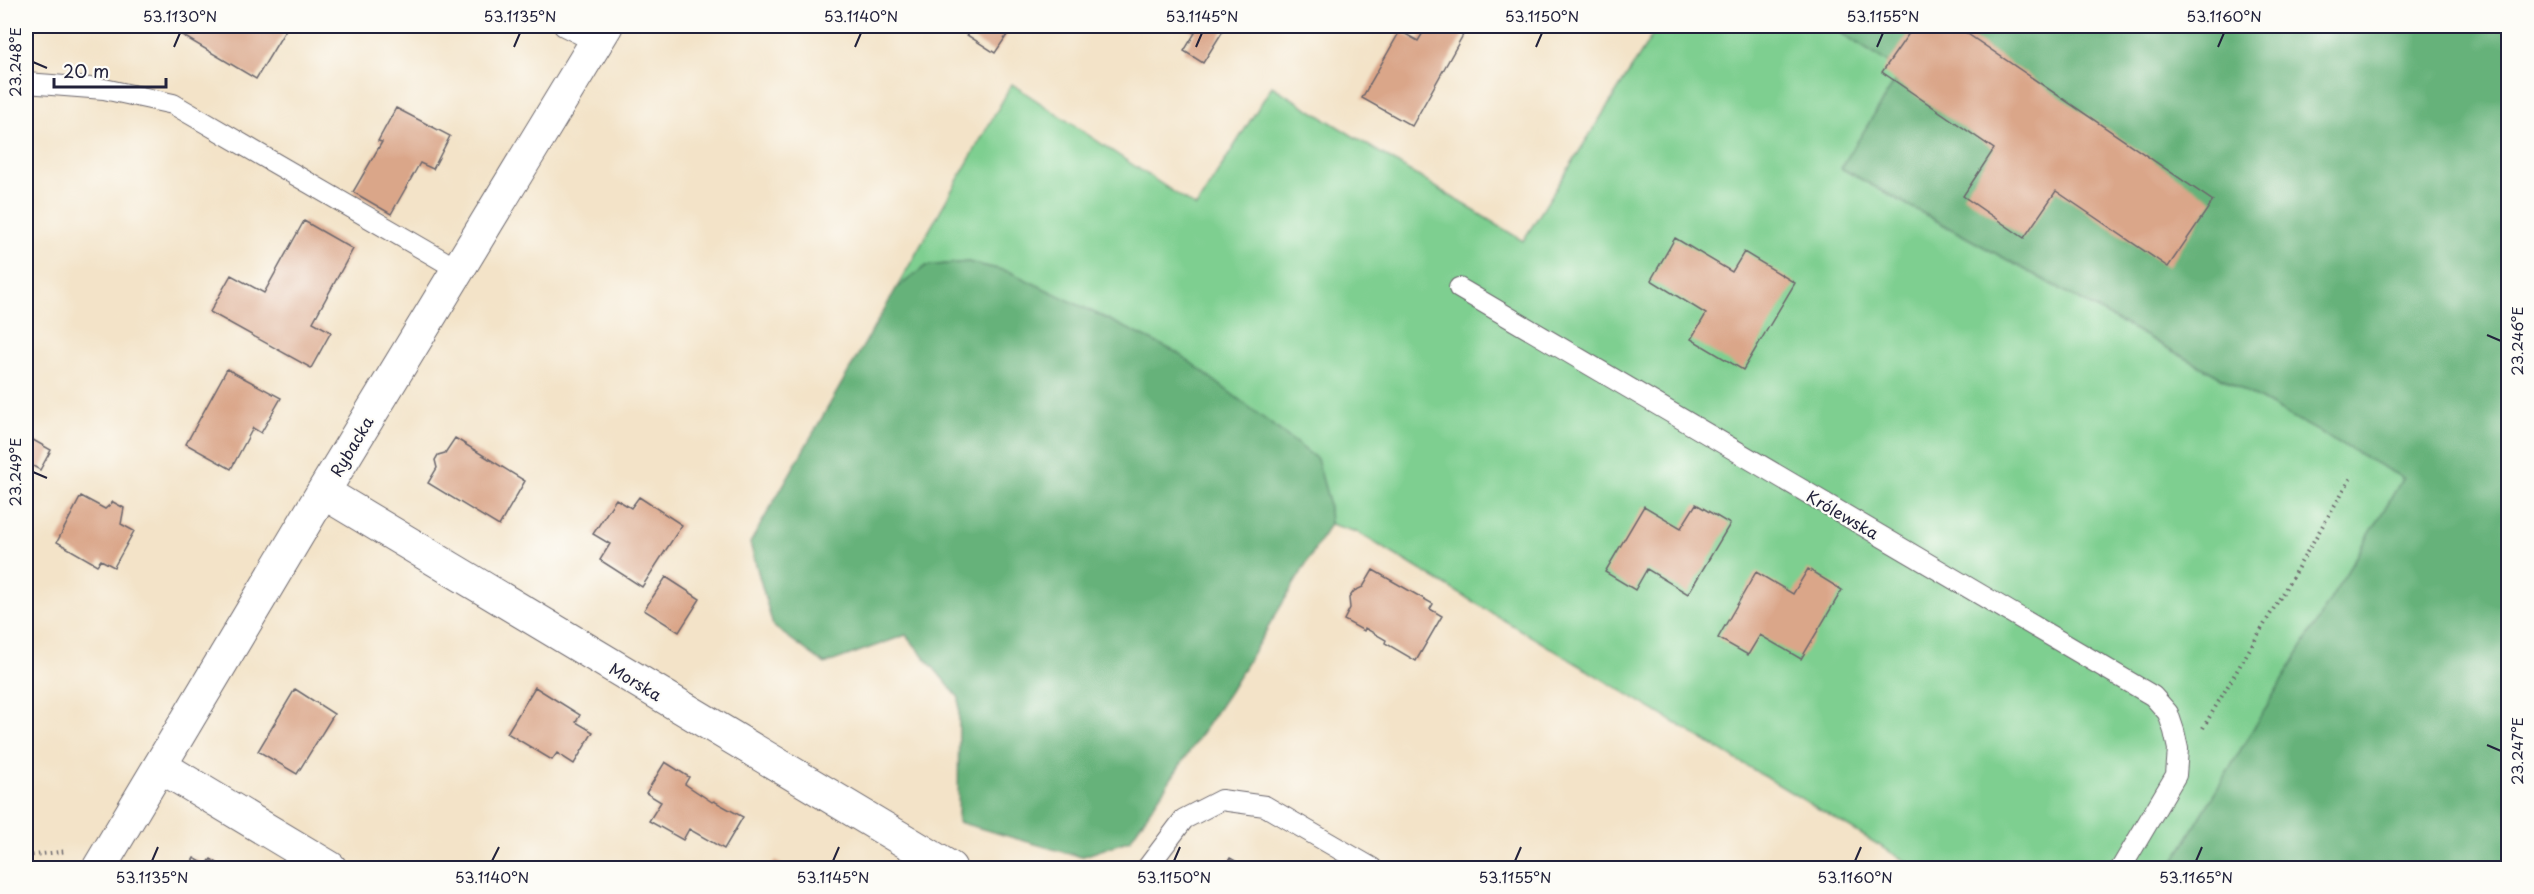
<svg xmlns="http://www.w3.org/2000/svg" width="2534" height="894" font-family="'Playpen Sans',sans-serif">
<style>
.green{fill:#7ecf90;stroke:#507866;stroke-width:1.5}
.forest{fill:#66b27a;stroke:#446a5a;stroke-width:1.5}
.building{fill:#daa689}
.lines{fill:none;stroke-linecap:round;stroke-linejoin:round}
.lane-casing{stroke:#6b666c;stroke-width:22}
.street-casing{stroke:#6b666c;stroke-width:35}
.path{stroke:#6b666c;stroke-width:4;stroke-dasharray:1.5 4.5;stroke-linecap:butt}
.lane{stroke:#fff;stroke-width:20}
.street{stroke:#fff;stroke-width:33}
.ticks{fill:none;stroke:#22223b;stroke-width:2}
.labels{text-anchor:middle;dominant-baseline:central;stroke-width:4.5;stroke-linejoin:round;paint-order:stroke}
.street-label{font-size:16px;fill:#22223b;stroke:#fdfcf7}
.neatline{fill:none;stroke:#22223b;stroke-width:2}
.ticks-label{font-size:15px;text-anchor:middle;fill:#22223b}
</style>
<rect width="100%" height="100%" fill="#fdfcf7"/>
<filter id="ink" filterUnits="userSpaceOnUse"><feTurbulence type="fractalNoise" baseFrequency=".0167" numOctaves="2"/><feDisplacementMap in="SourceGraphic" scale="12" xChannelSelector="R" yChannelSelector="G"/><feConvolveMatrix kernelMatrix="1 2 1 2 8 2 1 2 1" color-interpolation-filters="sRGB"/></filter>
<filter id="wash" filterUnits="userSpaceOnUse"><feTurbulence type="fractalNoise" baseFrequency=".008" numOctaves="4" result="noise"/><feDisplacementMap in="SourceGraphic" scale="24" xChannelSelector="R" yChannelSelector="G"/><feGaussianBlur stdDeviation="1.35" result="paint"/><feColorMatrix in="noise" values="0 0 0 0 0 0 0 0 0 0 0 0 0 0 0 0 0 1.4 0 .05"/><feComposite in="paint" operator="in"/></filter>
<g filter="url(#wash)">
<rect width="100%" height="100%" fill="#f3e3c8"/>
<path class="green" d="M 1658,26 L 1830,26 L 1901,71 L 1842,169 L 2403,478 L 2170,868 L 1917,868 L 1357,532 L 1330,524 L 1328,499 L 1010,272 L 968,262 L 926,266 L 896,289 L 1012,84 L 1196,207 L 1272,86 L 1523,241 Z"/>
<path class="forest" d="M 1830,26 L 2508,26 L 2508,868 L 2170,868 L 2403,478 L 1841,168 L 1901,71 Z
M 968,262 L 1010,272 L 1178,353 L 1317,459 L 1328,499 L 1330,524 L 1230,691 L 1130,840 L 1081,857 L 958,822 L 959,698 L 906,635 L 825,664 L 773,626 L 750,543 L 896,289 L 926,266 Z"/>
<g id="blocks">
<path class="building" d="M 185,26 L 288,26 L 256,79 L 180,34 Z
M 953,26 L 1013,26 L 995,53 Z
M 1183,26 L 1226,26 L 1203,63 L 1184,51 L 1195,33 Z
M 1427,26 L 1468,26 L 1412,126 L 1362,98 L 1400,31 L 1418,41 Z
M 1914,26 L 1956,26 L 2213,201 L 2168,267 L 2056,191 L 2024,238 L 1963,196 L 1994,149 L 1882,72 Z
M 396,108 L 450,136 L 433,169 L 420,163 L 391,214 L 353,192 L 382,142 L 378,141 Z
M 304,221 L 353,249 L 313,322 L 331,332 L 311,368 L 210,312 L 231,275 L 264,293 Z
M 1675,238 L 1732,272 L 1744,252 L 1795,283 L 1743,370 L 1691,339 L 1706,314 L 1651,280 Z
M 227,369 L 281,398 L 261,433 L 253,428 L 231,469 L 186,444 Z
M 26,436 L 51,450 L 40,470 L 26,462 Z
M 455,438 L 525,481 L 499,526 L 428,483 L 437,468 L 435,460 L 438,455 L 445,453 Z
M 81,496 L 105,509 L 113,502 L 124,508 L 121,524 L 134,531 L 114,567 L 101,560 L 97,565 L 57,542 Z
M 639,497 L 682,525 L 642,587 L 600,560 L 610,544 L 593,534 L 616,499 L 631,508 Z
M 1696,504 L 1730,524 L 1688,594 L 1647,569 L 1635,590 L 1605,572 L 1644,506 L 1681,528 Z
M 1808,569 L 1842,590 L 1801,659 L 1760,635 L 1748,655 L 1718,638 L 1756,572 L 1793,594 Z
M 1373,570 L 1433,604 L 1430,609 L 1442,616 L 1416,661 L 1385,643 L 1386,640 L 1365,628 L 1364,631 L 1344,620 L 1350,608 L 1349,598 L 1354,591 L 1363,587 Z
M 666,577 L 700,599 L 679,632 L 644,610 Z
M 535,687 L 580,715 L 576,722 L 593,732 L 574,764 L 557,753 L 552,760 L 507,733 Z
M 295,689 L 334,714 L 297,774 L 258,751 Z
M 665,762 L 689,777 L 685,784 L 712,802 L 714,801 L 743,817 L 724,849 L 689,829 L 683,840 L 649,821 L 661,802 L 646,793 Z
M 194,858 L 206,865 L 211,859 L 225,868 L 188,868 Z
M 1230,858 L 1248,868 L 1224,868 Z
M 775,861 L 787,868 L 770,868 Z"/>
</g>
</g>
<g filter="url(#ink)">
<use href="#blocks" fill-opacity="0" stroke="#6b666c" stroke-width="1.5"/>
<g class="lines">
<defs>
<path id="lane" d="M 564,26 L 596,42
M 26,83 L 104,89 L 173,104 L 459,270
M 1459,288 L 2153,696 L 2168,713 L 2174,731 L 2178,749 L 2176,775 L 2121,868
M 1147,868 L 1184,819 L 1221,800 L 1265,806 L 1372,868"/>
<path id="street" d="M 323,492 L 950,868
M 160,766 L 330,868
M 99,868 L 323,492 L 606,26"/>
</defs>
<use href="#lane" class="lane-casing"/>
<use href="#street" class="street-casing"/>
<path class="path" d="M 2203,728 L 2352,476
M 26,856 L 67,851"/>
<use href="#lane" class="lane"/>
<use href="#street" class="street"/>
</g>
</g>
<path class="ticks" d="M 174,47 L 180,33M 514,47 L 520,33M 855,47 L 861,33M 1196,47 L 1202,33M 1536,47 L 1542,33M 1877,47 L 1883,33M 2218,47 L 2224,33M 33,62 L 47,68M 2487,335 L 2501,341M 33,472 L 47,478M 2487,745 L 2501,751M 152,861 L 158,847M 492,861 L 499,847M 833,861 L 839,847M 1174,861 L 1180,847M 1515,861 L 1521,847M 1855,861 L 1861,847M 2196,861 L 2202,847"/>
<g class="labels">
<g class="street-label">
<text transform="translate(351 446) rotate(-59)">Rybacka</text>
<text transform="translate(1843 514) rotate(30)">Królewska</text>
<text transform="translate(636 681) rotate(31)">Morska</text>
</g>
</g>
<rect width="2534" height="894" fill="none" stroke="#fdfcf7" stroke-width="66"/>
<path d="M54 78v9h112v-9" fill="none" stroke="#22223b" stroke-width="3"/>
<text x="63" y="78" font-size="18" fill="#22223b" stroke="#fdfcf7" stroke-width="4.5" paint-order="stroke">20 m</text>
<rect x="33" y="33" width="2468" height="828" class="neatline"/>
<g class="ticks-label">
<text x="180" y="22">53.1130°N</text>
<text x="520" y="22">53.1135°N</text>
<text x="861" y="22">53.1140°N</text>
<text x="1202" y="22">53.1145°N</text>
<text x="1542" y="22">53.1150°N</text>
<text x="1883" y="22">53.1155°N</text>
<text x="2224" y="22">53.1160°N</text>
<text transform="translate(16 62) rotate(-90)" y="5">23.248°E</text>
<text transform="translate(2518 341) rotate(-90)" y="5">23.246°E</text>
<text transform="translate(16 472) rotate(-90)" y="5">23.249°E</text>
<text transform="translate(2518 751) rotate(-90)" y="5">23.247°E</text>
<text x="152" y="883">53.1135°N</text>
<text x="492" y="883">53.1140°N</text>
<text x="833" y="883">53.1145°N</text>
<text x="1174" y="883">53.1150°N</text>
<text x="1515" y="883">53.1155°N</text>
<text x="1855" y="883">53.1160°N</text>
<text x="2196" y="883">53.1165°N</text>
</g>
</svg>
